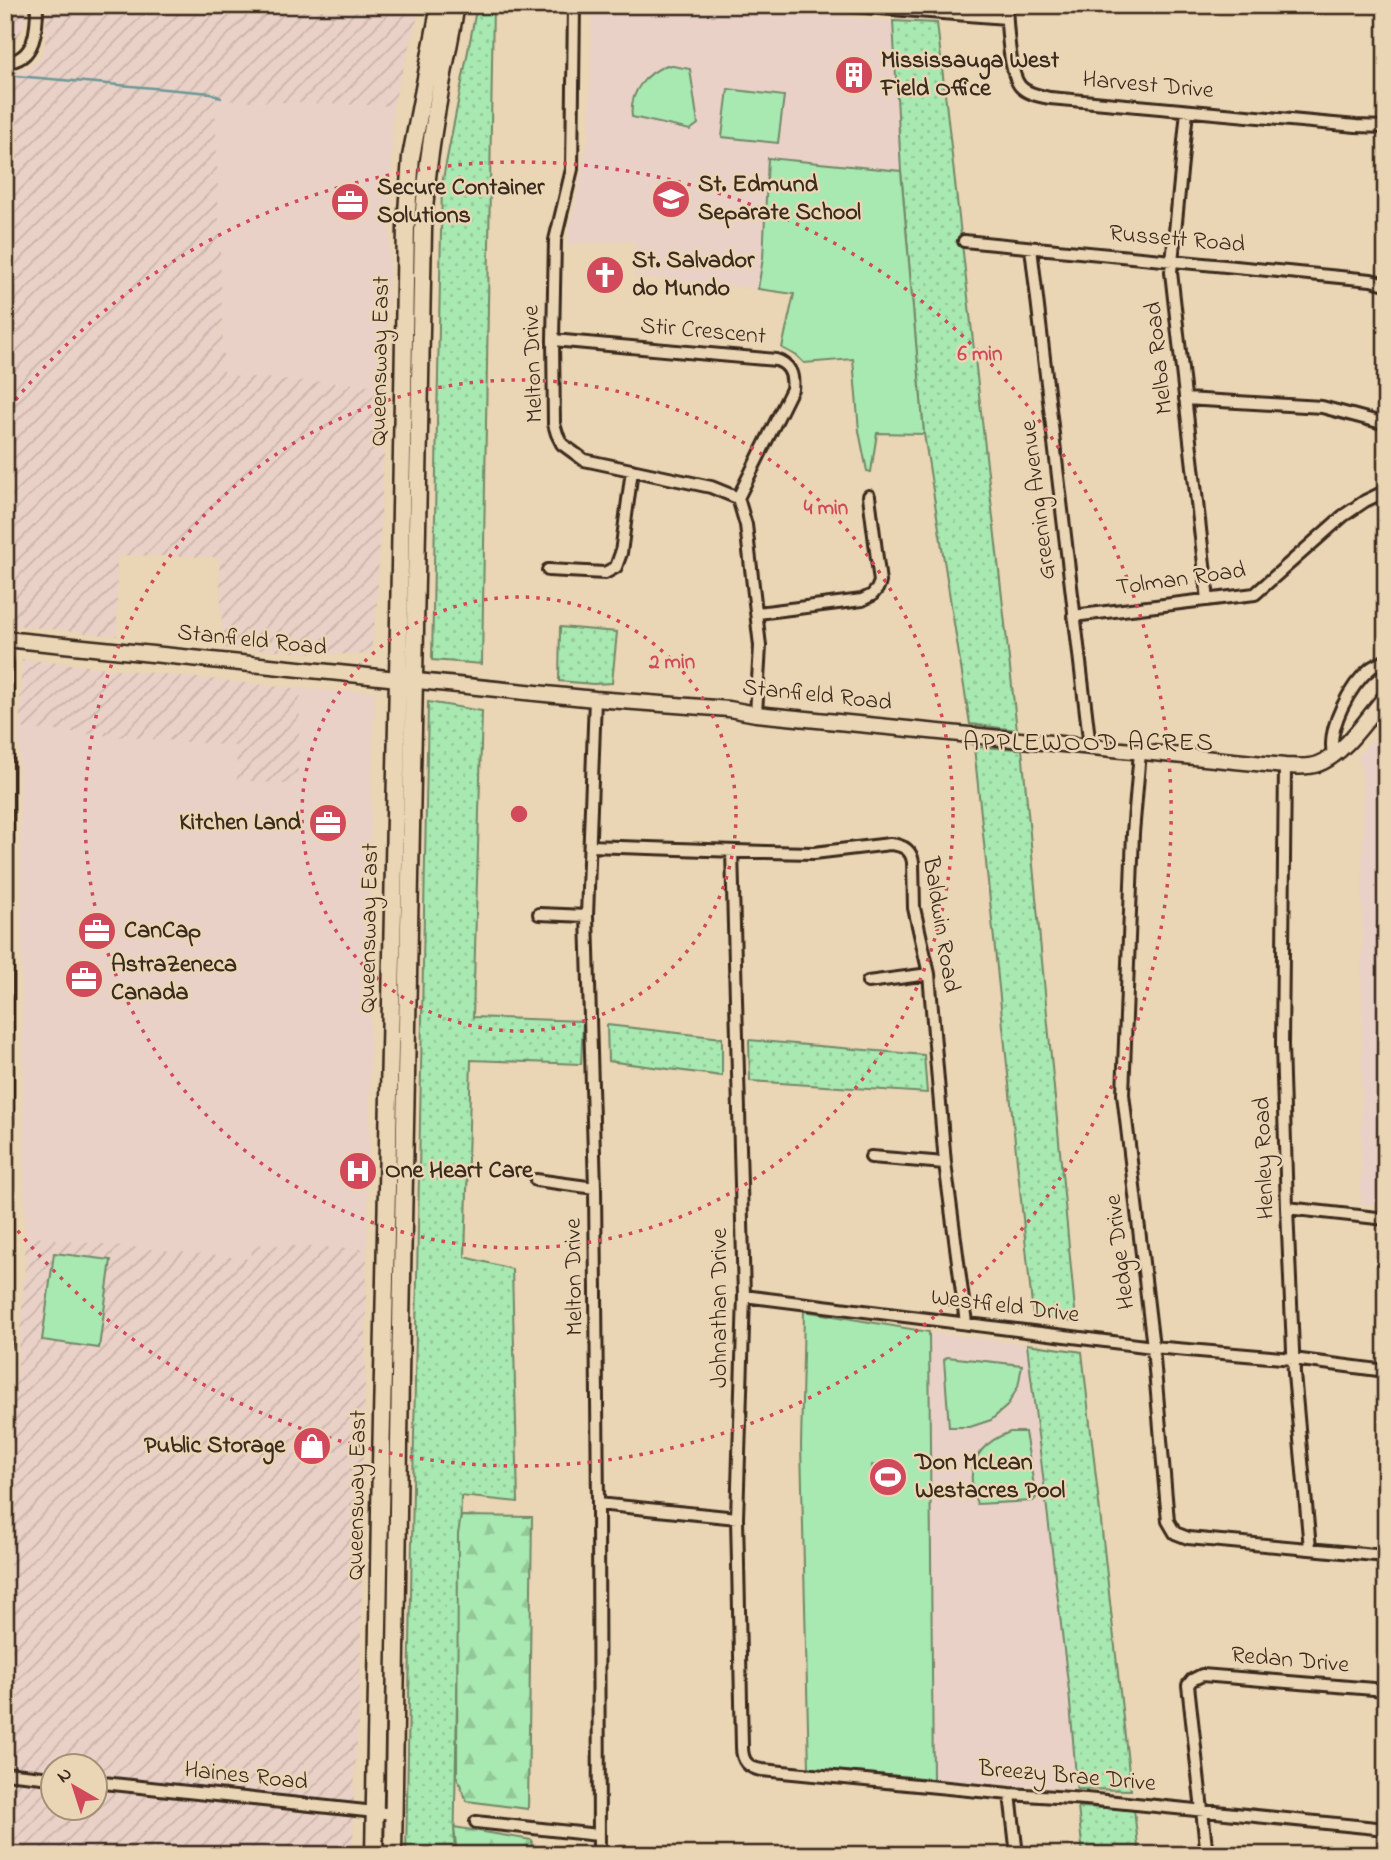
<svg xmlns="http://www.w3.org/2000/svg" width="1391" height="1860" font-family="'Indie Flower',sans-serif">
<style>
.built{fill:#e9d1c7}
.industrial{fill:url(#industrial-furrows);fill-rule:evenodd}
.grass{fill:url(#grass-dots);stroke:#728968;stroke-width:2}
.forest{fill:url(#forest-firs);stroke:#728968;stroke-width:2}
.park{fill:#a8e8b1;stroke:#728968;stroke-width:2}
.water{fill:#8edfea;stroke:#6d9798;stroke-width:2}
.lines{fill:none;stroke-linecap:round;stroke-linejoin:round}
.stream{stroke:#6d9798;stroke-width:2.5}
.minor-casing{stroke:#3b2a1e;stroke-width:16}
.tertiary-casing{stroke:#3b2a1e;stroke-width:19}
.secondary-casing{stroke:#3b2a1e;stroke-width:21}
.minor{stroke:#ead5b4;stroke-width:10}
.tertiary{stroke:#ead5b4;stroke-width:14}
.secondary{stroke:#ead5b4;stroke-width:16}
.ring{fill:none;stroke:#d1495b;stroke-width:3.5;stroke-dasharray:3.5 7}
.labels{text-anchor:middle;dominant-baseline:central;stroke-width:5;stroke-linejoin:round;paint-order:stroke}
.poi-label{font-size:24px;font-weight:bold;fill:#3b2a1e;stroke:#ead5b4;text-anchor:start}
.street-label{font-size:24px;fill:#3b2a1e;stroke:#ead5b4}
.neighbourhood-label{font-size:26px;letter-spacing:2px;fill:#3b2a1e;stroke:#ead5b4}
.centre{fill:#d1495b;stroke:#ead5b4;stroke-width:3.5}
.ring-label{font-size:21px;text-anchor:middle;font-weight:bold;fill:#d1495b;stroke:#ead5b4;stroke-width:5;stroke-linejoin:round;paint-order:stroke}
</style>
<defs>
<pattern id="industrial-furrows" width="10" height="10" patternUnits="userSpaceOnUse" patternTransform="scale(1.75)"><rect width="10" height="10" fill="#e9d1c7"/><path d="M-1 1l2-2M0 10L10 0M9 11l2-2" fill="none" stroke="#c9b4aa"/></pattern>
<pattern id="grass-dots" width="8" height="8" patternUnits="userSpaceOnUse" patternTransform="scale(1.75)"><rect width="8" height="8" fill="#a8e8b1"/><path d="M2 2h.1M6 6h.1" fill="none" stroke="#92c798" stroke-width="1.8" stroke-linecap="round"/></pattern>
<pattern id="forest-firs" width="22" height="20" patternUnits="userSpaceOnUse" patternTransform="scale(1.75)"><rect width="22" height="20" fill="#a8e8b1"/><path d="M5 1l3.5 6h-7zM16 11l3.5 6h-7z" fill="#92c798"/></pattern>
</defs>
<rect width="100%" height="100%" fill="#ead5b4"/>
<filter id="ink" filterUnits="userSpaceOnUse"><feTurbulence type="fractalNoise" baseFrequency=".0143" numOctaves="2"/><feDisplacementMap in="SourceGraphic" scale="14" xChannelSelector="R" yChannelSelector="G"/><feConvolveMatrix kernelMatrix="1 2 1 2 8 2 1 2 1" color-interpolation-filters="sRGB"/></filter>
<g filter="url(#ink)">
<path class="built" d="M 592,5 L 704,5 L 893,21 L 901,171 L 768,158 L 763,258 L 758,289 L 635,277 L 635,241 L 566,244 L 589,137 Z
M 215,100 L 393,106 L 387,386 L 224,375 Z
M 301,689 L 375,692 L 371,788 L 370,1112 L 367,1249 L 253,1244 L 252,1259 L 25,1236 L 19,728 L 236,746 L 296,785 Z
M 1386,724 L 1386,1206 L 1361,1203 L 1363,783 L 1359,755 Z
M 929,1332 L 1027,1344 L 1069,1691 L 1077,1789 L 933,1779 Z"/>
<path class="industrial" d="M 5,5 L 26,5 L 26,20 L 21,32 L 14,41 L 5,47 Z
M 46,5 L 421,5 L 393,106 L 215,100 L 224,375 L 387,386 L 377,601 L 371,653 L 356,655 L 223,648 L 219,557 L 117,555 L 117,636 L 5,624 L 5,73 L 20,71 L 30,67 L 39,59 L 44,49 L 46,38 Z
M 22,659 L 301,689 L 297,785 L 237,780 L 236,746 L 19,728 Z
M 25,1236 L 251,1259 L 252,1244 L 367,1249 L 360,1696 L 354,1787 L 353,1855 L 5,1855 L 5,1782 L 10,1782 L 5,1518 L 25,1271 ZM 52,1766 L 94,1766 L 94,1808 L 52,1808 Z"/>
<path class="grass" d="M 477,5 L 493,5 L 482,664 L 432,660 L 442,184 Z
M 893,21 L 937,23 L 1017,730 L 970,724 L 924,434 L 901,171 Z
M 560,627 L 617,632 L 612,683 L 593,684 L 559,681 Z
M 428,702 L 482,711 L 473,1017 L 583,1021 L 581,1064 L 471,1060 L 465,1257 L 512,1269 L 518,1502 L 461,1496 L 454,1855 L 406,1855 Z
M 974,747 L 1022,749 L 1076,1321 L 1033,1315 Z
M 607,1025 L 722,1038 L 722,1076 L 608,1061 Z
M 749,1040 L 924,1055 L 927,1093 L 750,1081 Z
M 1027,1344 L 1082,1352 L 1131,1790 L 1077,1789 L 1069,1691 Z
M 1078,1807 L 1134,1809 L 1139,1855 L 1083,1855 Z"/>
<path class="forest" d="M 461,1516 L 532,1517 L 528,1809 L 467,1801 L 457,1777 L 458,1534 Z
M 454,1827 L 532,1840 L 531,1855 L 457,1855 Z"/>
<path class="park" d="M 667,65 L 690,69 L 698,124 L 690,130 L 632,117 C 629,92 645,74 667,65 Z
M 728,89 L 784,96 L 778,143 L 722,137 Z
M 768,158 L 901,171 L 924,434 L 877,433 L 871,472 L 867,471 L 859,431 L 853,359 L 804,363 L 797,356 L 782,348 L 794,294 L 758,289 L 763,258 Z
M 54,1253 L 111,1260 L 99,1348 L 42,1340 Z
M 804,1311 L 929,1332 L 933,1779 L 809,1768 L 801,1446 Z
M 947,1357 L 1022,1365 L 1018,1387 L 1007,1406 L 991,1420 L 970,1427 L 949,1427 L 944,1360 Z
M 1010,1432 L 1025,1432 L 1036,1498 L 1033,1501 L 977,1504 C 964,1469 975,1445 1010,1432 Z"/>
<path class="water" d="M 872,1465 L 904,1469 L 902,1489 L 871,1486 Z"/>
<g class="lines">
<path class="stream" d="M 5,75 L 211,93 L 221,98"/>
<defs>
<path id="minor" d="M 574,5 L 572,169 L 555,240 L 553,340 L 554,424 L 557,434 L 562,444 L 584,460 L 711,487 L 738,498 L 746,525 L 760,646 L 756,714
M 840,5 L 1006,18
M 1006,5 C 1007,24 1009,73 1020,86 C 1027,94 1040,96 1050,98 L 1356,126 L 1386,127
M 5,62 C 36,61 37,28 37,5
M 1187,111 L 1171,272 L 1208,600
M 964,241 L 1371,280 L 1386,284
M 1031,248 L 1090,747
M 553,340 L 776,360 C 790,364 794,375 792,389 L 738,498
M 1185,399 L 1322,407 L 1386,424
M 548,570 L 605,573 L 616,567 L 621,553 L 632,470
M 758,613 L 862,600 L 872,595 L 877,589 L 880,582 L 869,496
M 1073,616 L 1255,594 L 1343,516 L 1365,501 L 1386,491
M 5,651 L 7,664 L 7,1131 L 5,1344
M 595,699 L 587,916 L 595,1188 L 598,1504 L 599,1855
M 1140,752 L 1133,833 L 1123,1094 L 1153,1347 L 1168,1521 L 1175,1533 L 1188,1538 L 1386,1556
M 1333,754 C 1327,728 1350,685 1371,668 C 1375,665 1381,663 1386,660
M 1285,766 L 1282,1045 L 1287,1208 L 1294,1374 L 1310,1548
M 590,846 L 766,852 L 814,853 L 890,844 C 902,845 911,849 913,862 L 914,908 L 929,974 L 945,1163 L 966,1323
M 732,851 L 744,1296 L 737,1518 L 742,1747 C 742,1761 748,1768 762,1770 L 1010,1794 L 1086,1799 L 1386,1829
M 539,914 L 587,916
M 868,982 L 929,974
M 871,1157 L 945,1163
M 536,1180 L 595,1188
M 1287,1208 L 1386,1219
M 744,1296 L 1153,1347 L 1293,1359 L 1386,1371
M 598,1504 L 737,1518
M 5,1773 L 52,1778
M 94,1782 L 394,1814
M 1010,1794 L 1017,1855
M 476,1822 L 598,1835
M 1207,1855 L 1188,1685 L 1192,1680 L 1202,1675 L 1386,1690"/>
<path id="tertiary" d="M 5,639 L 595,699 L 729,709 L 756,714 L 1285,766 C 1295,766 1308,768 1318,764 C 1345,754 1368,717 1386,696"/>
<path id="secondary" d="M 374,1855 L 380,1512 L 398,678 L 406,226 L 411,157 L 440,5
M 393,1855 L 400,1375 L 423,230 C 426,153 442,81 456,5"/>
</defs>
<use href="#minor" class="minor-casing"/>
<use href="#tertiary" class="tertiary-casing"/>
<use href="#secondary" class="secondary-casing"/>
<use href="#minor" class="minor"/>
<use href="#tertiary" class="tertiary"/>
<use href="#secondary" class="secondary"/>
</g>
</g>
<g class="ring">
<circle cx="519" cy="814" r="217"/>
<circle cx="519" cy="814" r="434"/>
<path d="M9 408A652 652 0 1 1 9 1220"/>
</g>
<defs>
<symbol id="building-disc" viewBox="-11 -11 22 22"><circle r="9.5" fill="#d1495b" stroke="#ead5b4"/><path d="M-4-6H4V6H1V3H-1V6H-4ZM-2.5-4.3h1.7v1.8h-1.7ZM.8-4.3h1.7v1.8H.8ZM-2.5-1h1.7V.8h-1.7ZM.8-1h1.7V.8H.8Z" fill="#fff"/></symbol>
<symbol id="school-disc" viewBox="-11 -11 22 22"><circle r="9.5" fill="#d1495b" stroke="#ead5b4"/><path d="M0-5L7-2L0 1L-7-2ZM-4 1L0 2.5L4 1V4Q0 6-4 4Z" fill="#fff"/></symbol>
<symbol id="office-disc" viewBox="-11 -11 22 22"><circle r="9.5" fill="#d1495b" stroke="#ead5b4"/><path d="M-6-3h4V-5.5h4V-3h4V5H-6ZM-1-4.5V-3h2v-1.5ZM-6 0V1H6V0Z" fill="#fff"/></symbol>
<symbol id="church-disc" viewBox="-11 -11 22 22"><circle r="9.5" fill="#d1495b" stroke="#ead5b4"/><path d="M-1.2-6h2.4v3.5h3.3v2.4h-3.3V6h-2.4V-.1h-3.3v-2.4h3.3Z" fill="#fff"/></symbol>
<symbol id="hospital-disc" viewBox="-11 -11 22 22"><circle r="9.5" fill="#d1495b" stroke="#ead5b4"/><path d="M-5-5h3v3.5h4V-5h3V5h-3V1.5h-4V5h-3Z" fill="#fff"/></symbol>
<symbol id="shop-disc" viewBox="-11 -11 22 22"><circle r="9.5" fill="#d1495b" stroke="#ead5b4"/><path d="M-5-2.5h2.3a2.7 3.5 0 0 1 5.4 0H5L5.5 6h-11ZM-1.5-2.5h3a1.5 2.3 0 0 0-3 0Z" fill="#fff"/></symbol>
<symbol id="stadium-disc" viewBox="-11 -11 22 22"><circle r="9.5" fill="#d1495b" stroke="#ead5b4"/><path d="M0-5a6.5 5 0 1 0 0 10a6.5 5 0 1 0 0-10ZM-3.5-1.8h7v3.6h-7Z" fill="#fff"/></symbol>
</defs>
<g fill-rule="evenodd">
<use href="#building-disc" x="832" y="53" width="44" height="44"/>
<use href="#school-disc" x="649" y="177" width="44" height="44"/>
<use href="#office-disc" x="328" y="180" width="44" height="44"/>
<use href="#church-disc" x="583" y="253" width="44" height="44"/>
<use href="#office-disc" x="306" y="801" width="44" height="44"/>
<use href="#office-disc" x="75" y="909" width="44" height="44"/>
<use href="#office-disc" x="62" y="957" width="44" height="44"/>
<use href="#hospital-disc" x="336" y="1149" width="44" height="44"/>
<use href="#shop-disc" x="290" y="1424" width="44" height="44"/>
<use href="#stadium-disc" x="866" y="1455" width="44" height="44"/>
</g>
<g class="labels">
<g class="poi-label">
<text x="881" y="61">Mississauga West<tspan x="881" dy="28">Field Office</tspan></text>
<text x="698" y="185">St. Edmund<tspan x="698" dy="28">Separate School</tspan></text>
<text x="377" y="188">Secure Container<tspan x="377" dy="28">Solutions</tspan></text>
<text x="632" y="261">St. Salvador<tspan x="632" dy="28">do Mundo</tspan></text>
<text x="301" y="823" text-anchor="end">Kitchen Land</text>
<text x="124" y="931">CanCap</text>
<text x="111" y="965">AstraZeneca<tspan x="111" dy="28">Canada</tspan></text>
<text x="385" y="1171">One Heart Care</text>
<text x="285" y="1446" text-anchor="end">Public Storage</text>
<text x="915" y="1463">Don McLean<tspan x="915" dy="28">Westacres Pool</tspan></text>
</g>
<g class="street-label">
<text transform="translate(1148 86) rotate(5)">Harvest Drive</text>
<text transform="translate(1177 240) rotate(5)">Russett Road</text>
<text transform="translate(703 332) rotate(5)">Stir Crescent</text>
<text transform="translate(1160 358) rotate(-96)">Melba Road</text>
<text transform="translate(381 361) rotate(-89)">Queensway East</text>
<text transform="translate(534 364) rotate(-92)">Melton Drive</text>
<text transform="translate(1039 500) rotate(-97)">Greening Avenue</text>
<text transform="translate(1181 580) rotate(-8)">Tolman Road</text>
<text transform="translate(252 641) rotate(6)">Stanfield Road</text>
<text transform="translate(817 696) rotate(6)">Stanfield Road</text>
<text transform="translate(940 925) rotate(81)">Baldwin Road</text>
<text transform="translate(370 928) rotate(-89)">Queensway East</text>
<text transform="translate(1265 1158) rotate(-92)">Henley Road</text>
<text transform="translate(1121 1252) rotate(-97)">Hedge Drive</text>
<text transform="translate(575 1277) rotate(-91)">Melton Drive</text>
<text transform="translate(1005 1307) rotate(7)">Westfield Drive</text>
<text transform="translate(720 1308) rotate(-90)">Johnathan Drive</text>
<text transform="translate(358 1495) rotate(-89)">Queensway East</text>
<text transform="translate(1290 1661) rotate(5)">Redan Drive</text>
<text transform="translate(246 1777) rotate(6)">Haines Road</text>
<text transform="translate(1067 1777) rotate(5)">Breezy Brae Drive</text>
</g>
<g class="neighbourhood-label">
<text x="1089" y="744">APPLEWOOD ACRES</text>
</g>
</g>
<circle cx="519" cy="814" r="10" class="centre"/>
<g class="ring-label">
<text x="980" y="360">6 min</text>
<text x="826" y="514">4 min</text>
<text x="672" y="668">2 min</text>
</g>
<rect width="1391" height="1860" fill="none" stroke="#ead5b4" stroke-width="28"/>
<rect x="14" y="14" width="1363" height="1832" fill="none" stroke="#3b2a1e" stroke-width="2.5" filter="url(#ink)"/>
<g transform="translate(74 1787) rotate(321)"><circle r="33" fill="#ead5b4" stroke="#a49178" stroke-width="2"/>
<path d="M0-5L12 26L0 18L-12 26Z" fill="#d1495b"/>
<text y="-10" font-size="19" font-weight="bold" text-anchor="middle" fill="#3b2a1e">N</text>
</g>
</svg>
